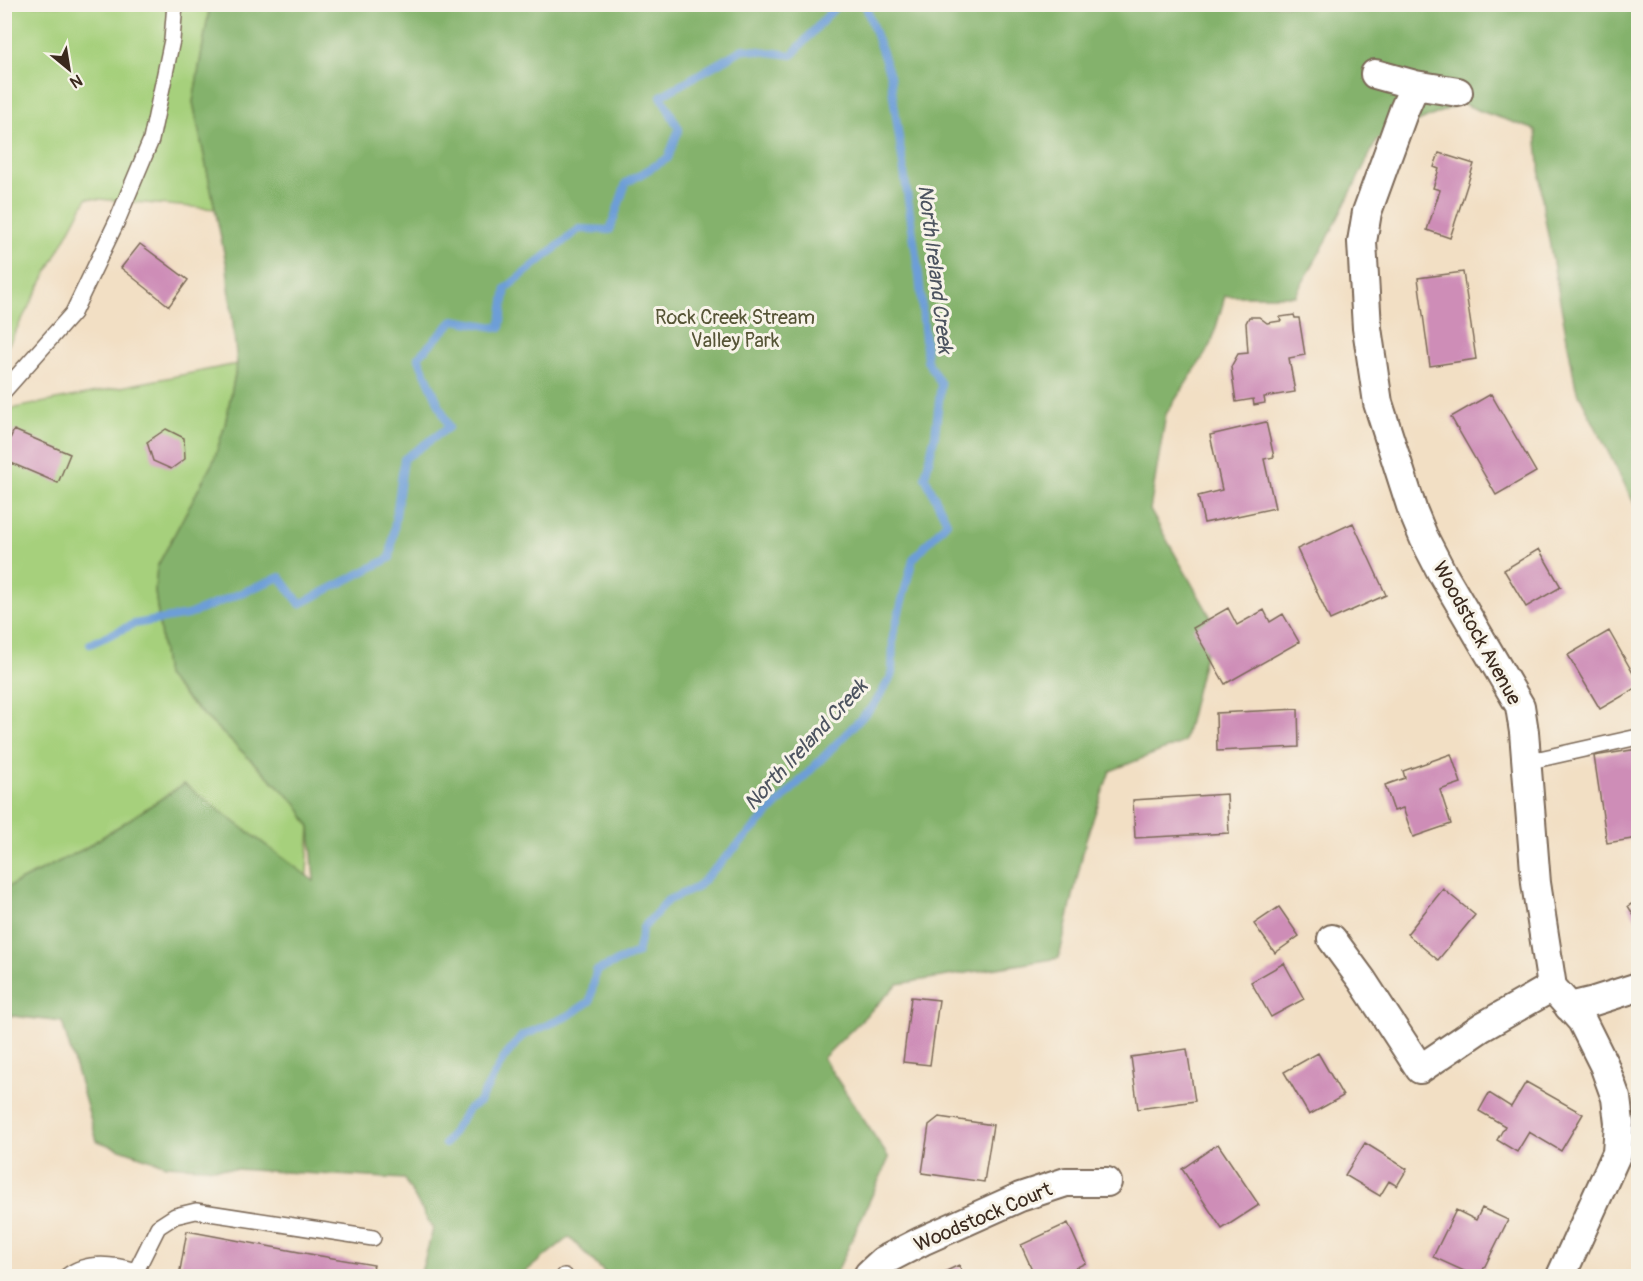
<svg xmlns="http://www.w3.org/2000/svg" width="1643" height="1281" font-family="Pangolin,sans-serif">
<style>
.green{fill:#a6d07c;stroke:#707d4d;stroke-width:1.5}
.forest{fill:#84b26c;stroke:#606e45;stroke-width:1.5}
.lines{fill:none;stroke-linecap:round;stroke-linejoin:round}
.stream{stroke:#6d9ed7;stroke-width:8}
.building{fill:#ce8db7}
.lane-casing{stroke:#7b6958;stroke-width:18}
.street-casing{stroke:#7b6958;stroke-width:32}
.lane{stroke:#fff;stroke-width:15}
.street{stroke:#fff;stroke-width:28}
.labels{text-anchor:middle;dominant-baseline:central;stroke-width:6;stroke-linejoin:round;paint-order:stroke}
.park-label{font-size:20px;fill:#565436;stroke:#f7f3e8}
.street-label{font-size:20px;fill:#3b2a1e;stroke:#f7f3e8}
.water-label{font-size:21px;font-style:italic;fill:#4c535f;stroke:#f7f3e8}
</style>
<rect width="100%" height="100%" fill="#f7f3e8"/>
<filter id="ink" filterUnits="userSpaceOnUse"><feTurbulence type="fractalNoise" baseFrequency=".0167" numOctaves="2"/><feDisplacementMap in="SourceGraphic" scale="12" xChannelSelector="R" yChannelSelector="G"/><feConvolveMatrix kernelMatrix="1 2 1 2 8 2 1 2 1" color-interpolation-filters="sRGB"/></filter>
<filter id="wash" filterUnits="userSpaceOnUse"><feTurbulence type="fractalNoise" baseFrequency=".008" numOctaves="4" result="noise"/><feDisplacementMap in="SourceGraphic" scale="24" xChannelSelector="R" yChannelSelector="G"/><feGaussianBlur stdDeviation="1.35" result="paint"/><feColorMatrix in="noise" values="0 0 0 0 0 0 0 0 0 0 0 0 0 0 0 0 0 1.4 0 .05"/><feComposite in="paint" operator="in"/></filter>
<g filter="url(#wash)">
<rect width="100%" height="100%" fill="#f2dfc4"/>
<path class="green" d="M 4,5 L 210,5 L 193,102 L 215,209 L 87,198 L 5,351 Z
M 237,364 L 225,425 L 214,460 L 157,567 L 155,591 L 166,676 L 188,700 L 297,804 L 310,827 L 306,888 L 184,784 L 84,849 L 12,885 L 5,887 L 5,410 Z"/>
<path class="forest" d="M 210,5 L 1638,5 L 1638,511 L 1576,388 L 1543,208 L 1536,130 L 1483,112 L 1461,103 L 1377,140 L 1328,238 L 1295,296 L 1225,296 L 1211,345 L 1166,414 L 1150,510 L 1213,621 L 1184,742 L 1110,771 L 1086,839 L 1059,958 L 898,984 L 823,1058 L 889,1158 L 835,1276 L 608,1276 L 569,1237 L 520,1276 L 420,1276 L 433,1229 L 404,1179 L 166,1165 L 97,1141 L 62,1022 L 5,1015 L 5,887 L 12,885 L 84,849 L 184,784 L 314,881 L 310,827 L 297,804 L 188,700 L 166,676 L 155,591 L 157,567 L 214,460 L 225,425 L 237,364 L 227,267 L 193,102 Z"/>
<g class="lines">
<path class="stream" d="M 90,644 L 134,624 L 188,615 L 280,577 L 300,604 L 390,558 L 404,459 L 449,427 L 418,357 L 454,320 L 500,328 L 506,288 L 579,229 L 610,230 L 626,183 L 668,158 L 679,129 L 661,96 L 743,49 L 792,55 L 838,4
M 445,1144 L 468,1109 L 479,1102 L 504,1058 L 522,1036 L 568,1016 L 590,1001 L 596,971 L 637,953 L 643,928 L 668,900 L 696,888 L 874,705 L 892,675 L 893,635 L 913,559 L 947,522 L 925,477 L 935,435 L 941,384 L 927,361 L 919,276 L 890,75 L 865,4"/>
</g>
<g id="blocks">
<path class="building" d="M 1439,153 L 1474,164 L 1450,238 L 1427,230 L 1440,190 L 1433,188 L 1439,169 L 1434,167 Z
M 140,244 L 188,280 L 169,306 L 121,268 Z
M 1463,272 L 1476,359 L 1430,366 L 1418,278 Z
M 1294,315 L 1295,318 L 1299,318 L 1305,355 L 1289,358 L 1295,392 L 1264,397 L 1265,403 L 1254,405 L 1253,399 L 1236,402 L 1231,367 L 1238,354 L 1248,353 L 1246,323 L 1249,317 L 1259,317 L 1267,323 L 1281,321 L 1280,317 Z
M 1491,394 L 1536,472 L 1496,495 L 1451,417 Z
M 1266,422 L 1274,457 L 1264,459 L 1275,508 L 1204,523 L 1198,496 L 1222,490 L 1210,435 Z
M 166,429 L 184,438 L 185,459 L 171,469 L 153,461 L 147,442 Z
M 14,430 L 70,454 L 58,483 L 4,460 L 4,452 Z
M 1353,523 L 1386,595 L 1330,620 L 1297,549 Z
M 1539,549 L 1561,587 L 1526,607 L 1504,570 Z
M 1228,608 L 1237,625 L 1264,610 L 1270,622 L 1283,614 L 1299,642 L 1225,684 L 1193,628 Z
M 1609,631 L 1638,682 L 1638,687 L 1600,709 L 1568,655 Z
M 1298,709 L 1299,747 L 1217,751 L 1216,713 Z
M 1638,749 L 1638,838 L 1607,843 L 1594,756 Z
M 1451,754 L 1461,783 L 1440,790 L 1451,824 L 1413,837 L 1403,808 L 1394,811 L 1385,785 L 1405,778 L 1403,771 Z
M 1227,794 L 1229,833 L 1135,838 L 1133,800 Z
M 1443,889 L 1475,915 L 1438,960 L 1407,934 Z
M 1638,900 L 1638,917 L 1636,919 L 1628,906 Z
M 1279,907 L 1299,936 L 1275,953 L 1254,924 Z
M 1284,963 L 1304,999 L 1271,1017 L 1251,982 Z
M 911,997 L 939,1000 L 930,1065 L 903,1062 Z
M 1187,1049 L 1195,1101 L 1138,1109 L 1131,1057 Z
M 1318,1053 L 1343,1096 L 1309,1115 L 1284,1072 Z
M 1526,1082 L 1583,1114 L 1561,1151 L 1529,1132 L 1517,1152 L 1497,1140 L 1505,1126 L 1479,1111 L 1489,1093 L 1511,1107 Z
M 939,1117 L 993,1125 L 984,1182 L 922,1173 L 929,1125 Z
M 1365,1143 L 1407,1169 L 1397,1186 L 1389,1181 L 1380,1196 L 1345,1175 Z
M 1218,1144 L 1259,1205 L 1222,1229 L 1182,1169 Z
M 1482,1208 L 1508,1220 L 1480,1276 L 1475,1276 L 1433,1257 L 1456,1210 L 1476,1220 Z
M 1068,1223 L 1086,1263 L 1058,1276 L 1035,1276 L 1021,1245 Z
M 187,1231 L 315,1255 L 374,1265 L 372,1276 L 179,1276 Z
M 959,1265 L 964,1276 L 936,1276 Z"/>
</g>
</g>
<g filter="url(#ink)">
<use href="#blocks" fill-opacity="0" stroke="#7b6958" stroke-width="1.5"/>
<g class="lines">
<defs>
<path id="lane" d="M 4,391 L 73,313 L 117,221 L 151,140 L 172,40 L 175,4
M 1526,762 L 1638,737
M 67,1276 C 86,1261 113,1264 136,1271
M 139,1276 L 136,1271 L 158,1227 L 175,1216 L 196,1211 L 373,1238
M 564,1276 L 565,1276"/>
<path id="street" d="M 1375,74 L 1415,85 L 1404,110 L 1367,212 L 1362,242 L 1367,328 L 1378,403 L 1412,509 L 1424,538 L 1442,573 L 1520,706 L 1524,732 L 1536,883 L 1552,987 L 1582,1021 L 1604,1065 L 1616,1098 L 1619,1123 L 1617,1153 L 1561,1276
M 1415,85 L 1458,92
M 1332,939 L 1362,980 L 1420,1069 L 1482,1027 L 1552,987
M 1569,1007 L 1594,1001 L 1638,987
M 868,1276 L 869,1274 L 883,1261 L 922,1241 L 1020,1197 L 1066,1182 L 1107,1182"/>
</defs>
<use href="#lane" class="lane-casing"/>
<use href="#street" class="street-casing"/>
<use href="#lane" class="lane"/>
<use href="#street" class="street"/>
</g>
</g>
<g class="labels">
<g class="park-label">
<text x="735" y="317">Rock Creek Stream<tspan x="735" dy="23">Valley Park</tspan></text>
</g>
<g class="street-label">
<text transform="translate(1477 633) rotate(61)">Woodstock Avenue</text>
<text transform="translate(983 1217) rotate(-23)">Woodstock Court</text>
</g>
<g class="water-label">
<text transform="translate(935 269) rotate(83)">North Ireland Creek</text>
<text transform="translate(806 745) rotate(-47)">North Ireland Creek</text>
</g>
</g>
<rect width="1643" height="1281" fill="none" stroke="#f7f3e8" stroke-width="24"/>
<g transform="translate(69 69) rotate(150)" stroke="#f7f3e8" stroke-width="4.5" paint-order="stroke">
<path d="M0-4.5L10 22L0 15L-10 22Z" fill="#3b2a1e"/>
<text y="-9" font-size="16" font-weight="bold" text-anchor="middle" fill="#3b2a1e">N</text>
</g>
</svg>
